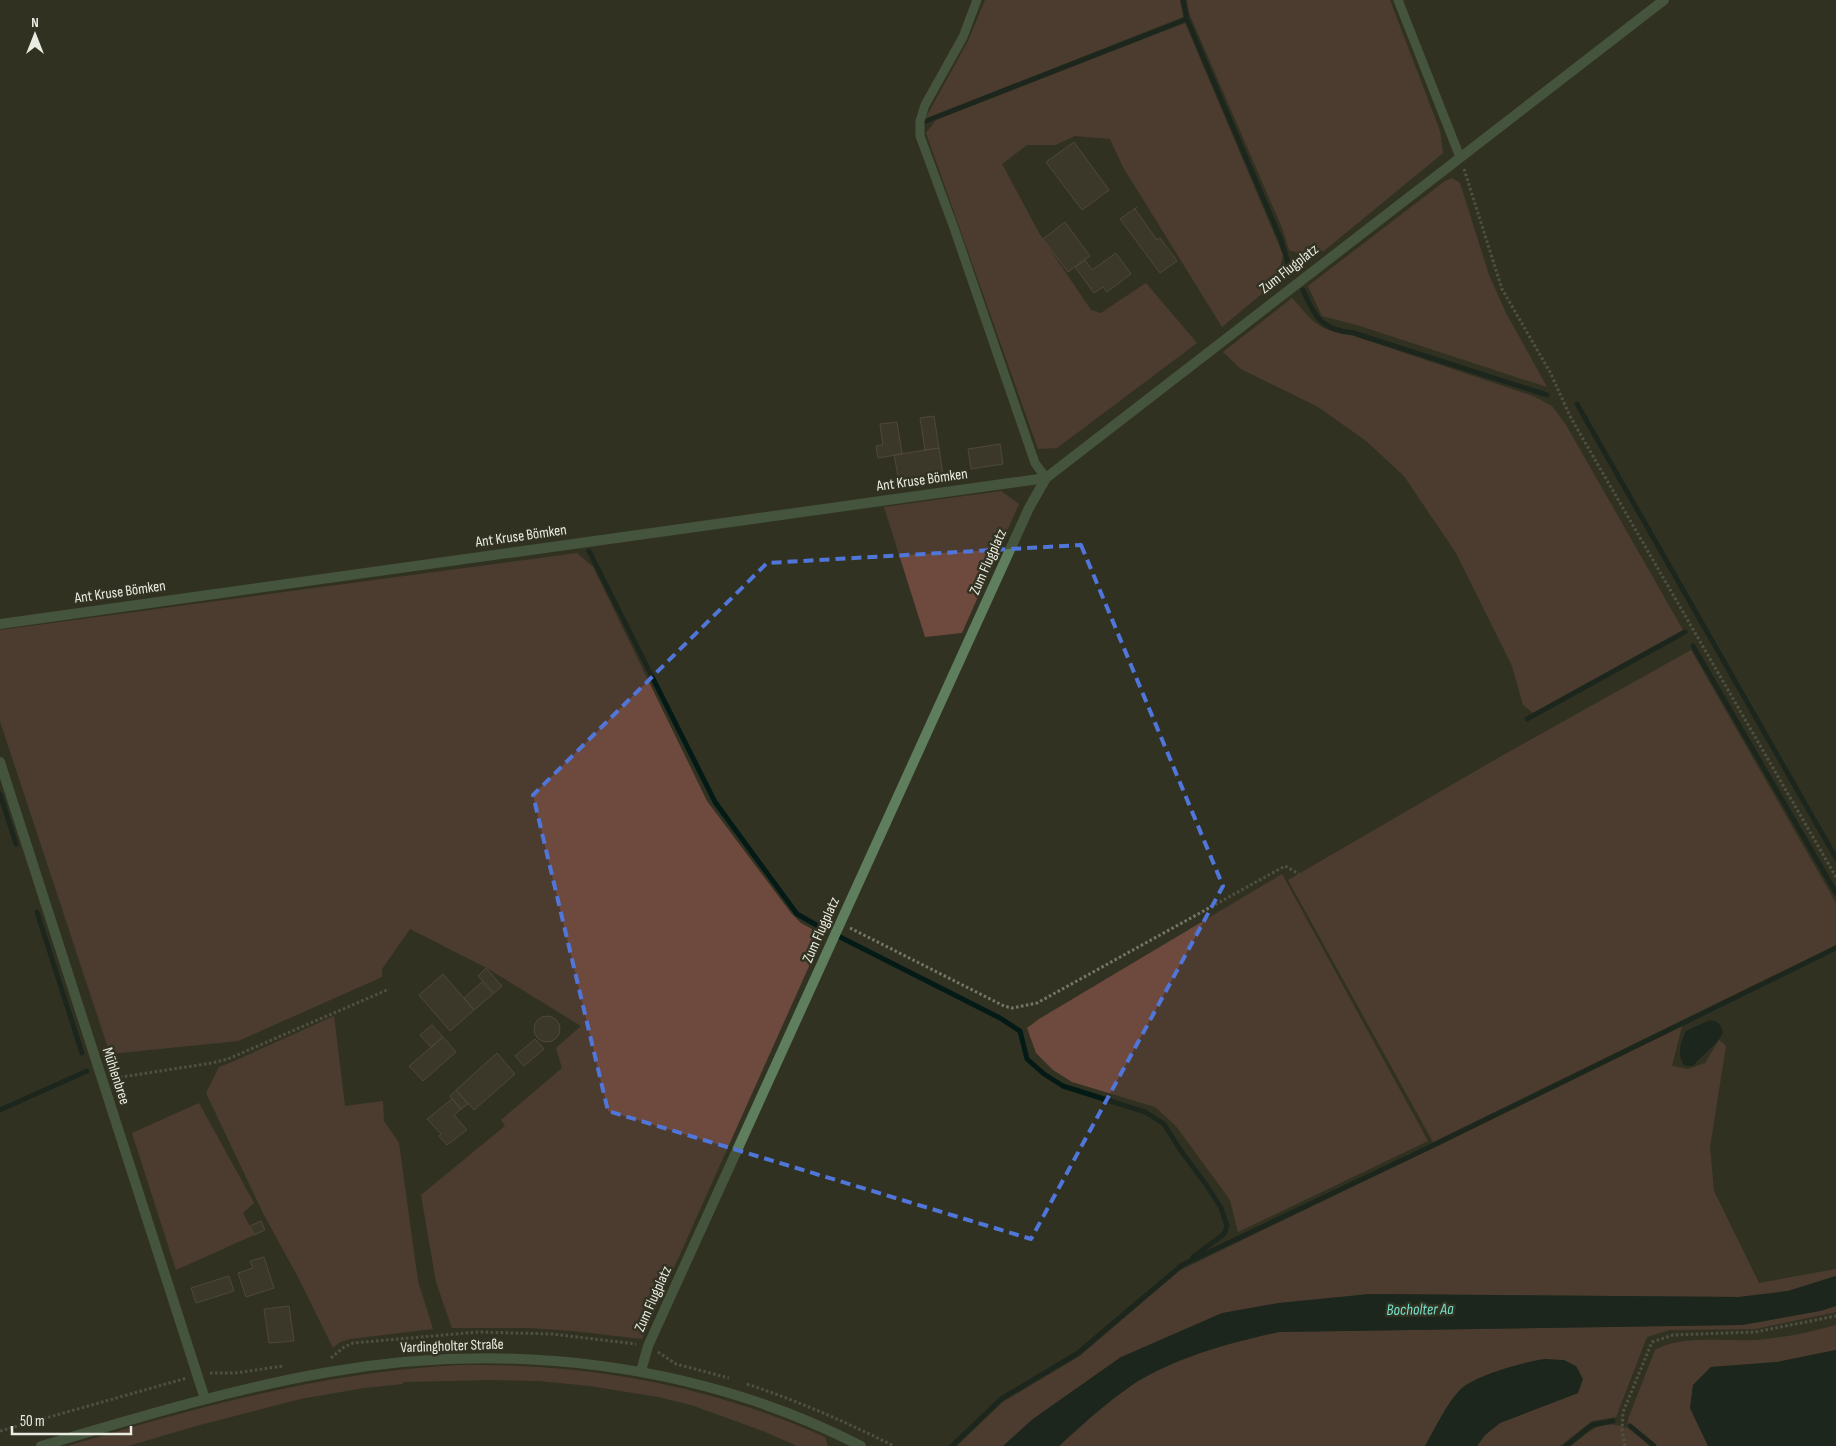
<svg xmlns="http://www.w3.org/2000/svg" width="1836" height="1446" font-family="'Sofia Sans Condensed',sans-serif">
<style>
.green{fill:#6e4a3e}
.water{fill:#041a16}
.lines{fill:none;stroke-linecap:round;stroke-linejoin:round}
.stream{stroke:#041a16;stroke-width:5}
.building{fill:#4b4032;stroke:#6f6354}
.path{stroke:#767769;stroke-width:3;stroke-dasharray:2.5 2.5;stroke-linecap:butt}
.service{stroke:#5e7e5d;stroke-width:9}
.minor{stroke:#5e7e5d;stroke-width:10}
.tertiary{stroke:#5e7e5d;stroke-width:10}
.marked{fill:none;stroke:#5076da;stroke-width:4;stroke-dasharray:10 6;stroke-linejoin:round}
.labels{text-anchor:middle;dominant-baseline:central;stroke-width:5;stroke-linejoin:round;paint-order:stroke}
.street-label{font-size:15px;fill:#ebece1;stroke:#313222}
.water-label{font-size:16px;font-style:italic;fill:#75e2cd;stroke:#313222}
</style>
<rect width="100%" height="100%" fill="#313222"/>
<path class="green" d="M 985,0 L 1180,0 L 1183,17 L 925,119 L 968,41 Z
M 1187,0 L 1390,0 L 1440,131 L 1443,153 L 1325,250 C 1311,257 1303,255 1289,250 L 1283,230 L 1189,13 Z
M 1185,23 L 1283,255 L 1277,281 L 1222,327 L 1123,167 L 1110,139 L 1075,136 L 1055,145 L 1027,145 L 1002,164 L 1039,233 L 1091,310 L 1101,313 L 1146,283 L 1197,343 L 1057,448 L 1038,449 L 926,133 L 936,120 Z
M 1452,178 L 1460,183 L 1489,275 L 1506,313 L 1547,387 L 1360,326 L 1322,316 L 1308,286 L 1445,181 Z
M 1292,298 C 1315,323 1316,330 1351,335 L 1533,396 L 1552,406 L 1566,425 L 1683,630 L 1533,713 L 1523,705 L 1512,666 L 1456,553 L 1404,476 L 1365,440 L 1318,407 L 1241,369 L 1223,352 Z
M 1001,491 L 1019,504 L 962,633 L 925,637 L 884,507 Z
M 577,553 L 593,567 L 707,801 L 791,913 L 801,923 L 823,935 L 642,1339 L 573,1331 L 529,1328 L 452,1328 L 436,1282 L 421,1195 L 505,1126 L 501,1120 L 562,1068 L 556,1048 L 581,1026 L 487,968 L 410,929 L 382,969 L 382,977 L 238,1041 L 110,1054 L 0,721 L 0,630 Z
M 1691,650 L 1836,903 L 1836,945 L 1433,1142 L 1288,880 L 1505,754 Z
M 1282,874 L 1428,1141 L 1238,1232 L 1230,1200 L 1176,1126 L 1155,1107 L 1072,1082 L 1053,1070 L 1036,1053 L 1027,1028 L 1039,1019 Z
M 334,1016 L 345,1106 L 383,1101 L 384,1121 L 399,1143 L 418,1281 L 433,1329 L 350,1339 L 340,1342 L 333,1348 L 299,1279 L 263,1213 L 206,1093 L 219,1067 L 232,1062 Z
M 1682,1026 L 1672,1066 L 1688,1069 L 1705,1063 L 1719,1040 L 1726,1046 L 1710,1147 L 1714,1191 L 1759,1283 L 1836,1269 L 1836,1276 L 1788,1291 L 1739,1297 L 1369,1294 L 1121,1357 L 1033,1419 L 1003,1446 L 957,1446 L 1003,1402 L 1080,1356 L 1179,1271 Z
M 199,1103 L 254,1203 L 243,1213 L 254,1235 L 176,1270 L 132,1133 Z
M 1836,1306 L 1836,1312 L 1755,1329 L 1670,1330 L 1647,1337 L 1616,1417 L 1592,1421 L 1560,1446 L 1477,1446 L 1485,1435 L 1500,1423 L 1578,1393 L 1546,1359 C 1526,1361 1473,1376 1460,1390 C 1446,1404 1435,1429 1425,1446 L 1059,1446 C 1083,1424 1106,1403 1132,1385 C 1176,1357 1229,1343 1279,1332 L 1742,1325 L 1820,1311 Z
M 1836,1325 L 1836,1350 L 1777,1362 L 1711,1367 L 1693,1385 L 1690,1408 L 1708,1446 L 1571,1446 C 1590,1431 1601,1418 1627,1428 L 1628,1419 L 1655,1350 C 1683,1334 1725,1342 1757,1340 C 1783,1338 1811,1332 1836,1325 Z
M 460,1365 C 587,1363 709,1385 825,1437 L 828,1446 L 797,1446 L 763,1431 L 691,1405 L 658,1397 L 590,1386 L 539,1381 L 491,1380 L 403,1382 L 403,1384 L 364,1388 L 300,1399 L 196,1426 L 128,1446 L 68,1446 C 198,1407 324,1372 460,1365 Z"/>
<path class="water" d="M 1710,1020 C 1719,1022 1721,1024 1723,1033 C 1716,1046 1703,1054 1693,1066 L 1684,1066 C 1677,1053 1680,1043 1686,1031 Z
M 1836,1276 L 1836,1306 L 1820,1311 L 1742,1325 L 1279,1332 C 1229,1343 1176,1357 1132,1385 C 1106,1403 1083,1424 1059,1446 L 1003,1446 L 1033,1419 L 1121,1357 L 1222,1313 L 1278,1303 L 1369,1294 L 1739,1297 L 1788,1291 Z
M 1836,1350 L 1836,1446 L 1708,1446 L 1690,1408 L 1693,1385 L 1711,1367 L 1777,1362 Z
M 1546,1359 L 1564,1360 L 1576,1366 L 1583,1379 L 1578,1393 L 1500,1423 L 1485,1435 L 1477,1446 L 1425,1446 C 1435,1429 1446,1404 1460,1390 C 1473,1376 1526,1361 1546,1359 Z"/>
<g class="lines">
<path class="stream" d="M 1183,0 L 1187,19 L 1281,240 L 1291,273
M 926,121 L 1187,19
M 1303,290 C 1315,318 1322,330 1354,333 L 1547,395
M 1577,404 L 1836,858
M 589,551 L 715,802 L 797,914 L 825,930
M 1693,646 L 1836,893
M 1527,719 L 1685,632
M 0,794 L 16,844
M 37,912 L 82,1053
M 840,937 L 1000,1018 L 1020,1031 L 1027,1059 L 1044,1074 L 1063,1086 L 1145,1112 L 1164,1124 L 1179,1148 L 1207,1186 L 1221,1208 L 1227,1226 L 1224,1234 L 1193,1257
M 0,1110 L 87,1071
M 1630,1426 L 1654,1446
M 952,1446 L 1001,1399 L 1078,1353 L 1182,1265 L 1432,1146 L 1836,948
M 1566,1446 L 1592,1425 L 1613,1421"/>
</g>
<path class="building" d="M 1074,142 L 1109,190 L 1082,210 L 1046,162 Z
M 1137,207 L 1135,209 L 1157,240 L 1160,238 L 1177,261 L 1160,273 L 1120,219 Z
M 1065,222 L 1090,256 L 1068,272 L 1043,239 Z
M 1116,253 L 1131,274 L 1107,292 L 1103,287 L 1094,293 L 1075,267 L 1085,260 L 1092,270 Z
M 934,416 L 939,448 L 925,450 L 920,418 Z
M 897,422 L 902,454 L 878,458 L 876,446 L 883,445 L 880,424 Z
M 1000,444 L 1003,464 L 971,469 L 968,449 Z
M 939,448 L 943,475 L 899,481 L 894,455 Z
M 486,968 L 502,986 L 494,993 L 478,976 Z
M 443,974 L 474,1010 L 450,1031 L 419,995 Z
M 482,982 L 493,994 L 474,1010 L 464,998 Z
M534 1029a13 13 0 1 1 26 0a13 13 0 1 1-26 0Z
M 432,1025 L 443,1037 L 431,1047 L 420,1035 Z
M 443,1037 L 456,1052 L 423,1081 L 409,1066 Z
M 535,1039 L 544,1049 L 524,1066 L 515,1056 Z
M 497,1053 L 515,1074 L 474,1110 L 456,1090 Z
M 456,1090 L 468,1104 L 461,1109 L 450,1096 Z
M 452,1099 L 461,1109 L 454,1115 L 467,1130 L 447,1145 L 439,1136 L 441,1134 L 427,1119 Z
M 261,1221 L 265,1230 L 254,1235 L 250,1226 Z
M 264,1257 L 274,1288 L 246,1297 L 238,1273 L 253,1268 L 250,1261 Z
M 229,1276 L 234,1291 L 196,1303 L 191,1288 Z
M 289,1306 L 294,1341 L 269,1343 L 264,1309 Z"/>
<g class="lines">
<path class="path" d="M 1464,169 L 1502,289 L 1550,372 L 1571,418 L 1836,877
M 850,928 L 1004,1006 L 1012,1008 L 1037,1003 L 1285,866 L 1299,874
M 115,1078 L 212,1063 L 228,1059 L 389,989
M 658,1352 L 676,1364 L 729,1378
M 331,1358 L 344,1347 L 353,1343 L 478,1332 L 552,1334 L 636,1344
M 210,1373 L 235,1373 L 283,1366
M 747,1384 C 798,1401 846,1422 894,1446
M 0,1431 L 187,1378
M 1625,1446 L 1622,1430 L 1623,1412 L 1652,1342 L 1673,1335 L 1755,1332 L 1836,1316"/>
<path class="service" d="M 977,0 L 963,37 L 925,105 L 920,121 L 920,136 L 954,228 L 1035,463 L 1046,478
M 1398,0 L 1460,157"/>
<path class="minor" d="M 0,624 L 1046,478
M 0,762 L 205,1399
M 641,1371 L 648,1346 L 668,1302 L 1029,508 L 1046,478 L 1664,0"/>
<path class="tertiary" d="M 41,1446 C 136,1418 231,1389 329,1372 C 508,1341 698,1362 861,1446"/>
</g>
<path d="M0 0H1836V1446H0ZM 1081,545 L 1223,886 L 1031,1239 L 608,1111 L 533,795 L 767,563 Z" fill="#313222" fill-opacity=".55" fill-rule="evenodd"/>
<path class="marked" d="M 1081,545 L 1223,886 L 1031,1239 L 608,1111 L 533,795 L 767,563 Z"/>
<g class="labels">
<g class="street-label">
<text transform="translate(1289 269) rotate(-38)">Zum Flugplatz</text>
<text transform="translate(922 480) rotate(-8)">Ant Kruse Bömken</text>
<text transform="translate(521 536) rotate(-8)">Ant Kruse Bömken</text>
<text transform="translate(988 562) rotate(-66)">Zum Flugplatz</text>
<text transform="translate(120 592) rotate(-8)">Ant Kruse Bömken</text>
<text transform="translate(821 930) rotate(-66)">Zum Flugplatz</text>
<text transform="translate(116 1076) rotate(72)">Mühlenbree</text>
<text transform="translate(653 1299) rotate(-66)">Zum Flugplatz</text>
<text transform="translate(452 1346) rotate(-2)">Vardingholter Straße</text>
</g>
<g class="water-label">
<text transform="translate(1420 1310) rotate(-1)">Bocholter Aa</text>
</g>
</g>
<g transform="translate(35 35)" stroke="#313222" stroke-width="4" paint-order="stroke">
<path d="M0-4L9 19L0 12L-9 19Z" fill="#ebece1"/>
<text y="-8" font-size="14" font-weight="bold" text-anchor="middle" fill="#ebece1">N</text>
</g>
<path d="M12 1426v8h119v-8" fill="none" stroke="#ebece1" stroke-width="2.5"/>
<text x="20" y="1426" font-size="15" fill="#ebece1" stroke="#313222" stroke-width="4" paint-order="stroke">50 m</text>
</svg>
